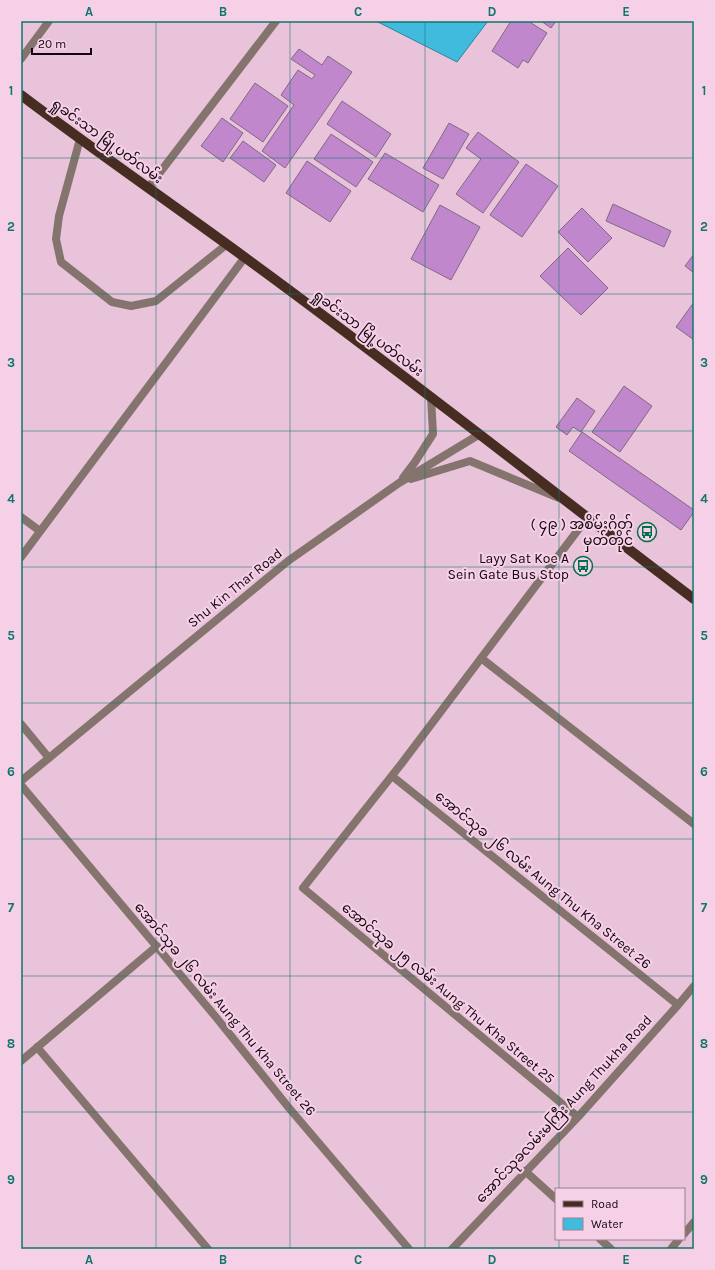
<svg xmlns="http://www.w3.org/2000/svg" width="715" height="1270" font-family="Karla,'Noto Sans Myanmar',sans-serif">
<style>
.water{fill:#40badd;stroke:#32849f}
.building{fill:#c187cc;stroke:#816985}
.lines{fill:none;stroke-linecap:round;stroke-linejoin:round}
.service{stroke:#85746e;stroke-width:8}
.minor{stroke:#85746e;stroke-width:8}
.tertiary{stroke:#85746e;stroke-width:8}
.primary{stroke:#472c22;stroke-width:10}
.grid{fill:none;stroke:#0f766e;stroke-width:1;stroke-opacity:0.55}
.labels{text-anchor:middle;dominant-baseline:central;stroke-width:4;stroke-linejoin:round;paint-order:stroke}
.street-label{font-size:14px;fill:#13070f;stroke:#f6d0e7}
.poi-label{font-size:14px;fill:#13070f;stroke:#f6d0e7;text-anchor:end}
.neatline{fill:none;stroke:#0f766e;stroke-width:1.5}
.grid-label{font-size:13px;text-anchor:middle;font-weight:bold;fill:#0f766e}
</style>
<rect width="100%" height="100%" fill="#e9c3da"/>
<path class="water" d="M 376,21 L 488,21 L 457,62 Z"/>
<path class="building" d="M 511,21 L 528,21 L 547,33 L 528,63 L 523,60 L 518,68 L 492,51 Z
M 541,21 L 556,21 L 551,28 Z
M 299,49 L 322,65 L 328,56 L 352,72 L 285,168 L 262,151 L 294,105 L 281,95 L 298,70 L 312,79 L 315,75 L 291,59 Z
M 255,83 L 288,106 L 263,142 L 230,119 Z
M 342,101 L 391,134 L 376,157 L 327,124 Z
M 222,118 L 243,133 L 223,162 L 201,146 Z
M 449,123 L 469,134 L 443,179 L 423,168 Z
M 478,132 L 519,162 L 483,213 L 456,194 L 481,159 L 466,148 Z
M 331,134 L 373,162 L 356,187 L 314,159 Z
M 243,141 L 276,165 L 264,182 L 230,158 Z
M 385,153 L 439,185 L 423,212 L 368,179 Z
M 307,161 L 351,191 L 330,222 L 286,193 Z
M 526,164 L 558,186 L 522,237 L 490,215 Z
M 613,204 L 671,231 L 664,247 L 606,221 Z
M 440,205 L 480,227 L 451,280 L 411,259 Z
M 582,208 L 612,238 L 588,262 L 558,232 Z
M 568,248 L 608,288 L 581,315 L 540,276 Z
M 694,254 L 694,273 L 685,266 Z
M 694,302 L 694,340 L 676,327 Z
M 624,386 L 652,406 L 620,452 L 592,432 Z
M 577,398 L 595,411 L 581,432 L 573,427 L 567,435 L 556,427 Z
M 582,432 L 694,510 L 694,512 L 681,530 L 569,451 Z"/>
<g class="lines">
<path class="service" d="M 21,59 L 49,21
M 80,139 L 59,216 L 56,239 L 61,262 L 112,302 L 131,306 L 156,301 L 226,245
M 148,188 L 276,21"/>
<path class="minor" d="M 21,517 L 40,531
M 21,557 L 245,257
M 481,658 L 694,824
M 21,724 L 49,758
M 392,776 L 678,1005
M 21,785 L 215,1016 L 289,1108 L 409,1249
M 37,1047 L 208,1249
M 21,1061 L 157,946
M 578,1117 L 303,888 L 402,763 L 587,518
M 525,1171 L 556,1199
M 684,1234 L 694,1222
M 600,1239 L 611,1249
M 452,1249 L 578,1117 L 678,1005 L 694,986
M 671,1249 L 679,1239"/>
<path class="tertiary" d="M 403,478 L 415,462 L 433,434 L 431,397
M 411,479 L 470,461 L 559,498
M 21,781 L 288,561 L 399,483 L 480,434"/>
<path class="primary" d="M 21,95 C 95,151 172,204 247,259 C 398,369 545,486 694,599"/>
</g>
<path class="grid" d="M 156,21 L 156,1249M 290,21 L 290,1249M 425,21 L 425,1249M 559,21 L 559,1189M 21,158 L 694,158M 21,294 L 694,294M 21,431 L 694,431M 21,567 L 694,567M 21,703 L 694,703M 21,839 L 694,839M 21,976 L 694,976M 21,1112 L 694,1112M 559,1239 L 559,1249"/>
<defs>
<symbol id="bus-ring" viewBox="-11 -11 22 22"><circle r="9.5" fill="#f6d0e7" stroke="#007049" stroke-width="1.5"/><path d="M-5-6H5V4H4V6H2V4H-2V6H-4V4H-5ZM-3.5-4V0h7V-4ZM-3.5 1.2v1.5H-2V1.2ZM2 1.2v1.5H3.5V1.2Z" fill="#007049"/></symbol>
</defs>
<g fill-rule="evenodd">
<use href="#bus-ring" x="636" y="521" width="22" height="22"/>
<use href="#bus-ring" x="572" y="555" width="22" height="22"/>
</g>
<g class="labels">
<g class="street-label">
<text transform="translate(107 141) rotate(36)">ရှုခင်းသာ မြို့ပတ်လမ်း</text>
<text transform="translate(368 333) rotate(37)">ရှုခင်းသာ မြို့ပတ်လမ်း</text>
<text transform="translate(235 588) rotate(-39)">Shu Kin Thar Road</text>
<text transform="translate(543 880) rotate(39)">အောင်သုခ ၂၆ လမ်း Aung Thu Kha Street 26</text>
<text transform="translate(448 993) rotate(40)">အောင်သုခ ၂၅ လမ်း Aung Thu Kha Street 25</text>
<text transform="translate(225 1009) rotate(50)">အောင်သုခ ၂၆ လမ်း Aung Thu Kha Street 26</text>
<text transform="translate(564 1109) rotate(-47)">အောင်သုခလမ်းမကြီး Aung Thukha Road</text>
</g>
<g class="poi-label">
<text x="633" y="524">( ၄၉ ) အစိမ်းဂိတ်<tspan x="633" dy="16">မှတ်တိုင်</tspan></text>
<text x="569" y="558">Layy Sat Koe A<tspan x="569" dy="16">Sein Gate Bus Stop</tspan></text>
</g>
</g>
<rect width="715" height="1270" fill="none" stroke="#f6d0e7" stroke-width="44"/>
<rect x="555" y="1188" width="130" height="52" fill="#f6d0e7" stroke="#9b8091"/>
<rect x="563" y="1201" width="20" height="6" fill="#472c22" stroke="#9b8091"/>
<text x="591" y="1208" font-size="12" fill="#13070f">Road</text>
<rect x="563" y="1218" width="20" height="12" fill="#40badd" stroke="#9b8091"/>
<text x="591" y="1228" font-size="12" fill="#13070f">Water</text>
<path d="M32 48v6h59v-6" fill="none" stroke="#13070f" stroke-width="2"/>
<text x="38" y="48" font-size="12" fill="#13070f" stroke="#f6d0e7" stroke-width="3" paint-order="stroke">20 m</text>
<rect x="22" y="22" width="671" height="1226" class="neatline"/>
<g class="grid-label">
<text x="89" y="16">A</text>
<text x="223" y="16">B</text>
<text x="358" y="16">C</text>
<text x="492" y="16">D</text>
<text x="626" y="16">E</text>
<text x="11" y="95">1</text>
<text x="704" y="95">1</text>
<text x="11" y="231">2</text>
<text x="704" y="231">2</text>
<text x="11" y="367">3</text>
<text x="704" y="367">3</text>
<text x="11" y="503">4</text>
<text x="704" y="503">4</text>
<text x="11" y="640">5</text>
<text x="704" y="640">5</text>
<text x="11" y="776">6</text>
<text x="704" y="776">6</text>
<text x="11" y="912">7</text>
<text x="704" y="912">7</text>
<text x="11" y="1048">8</text>
<text x="704" y="1048">8</text>
<text x="11" y="1184">9</text>
<text x="704" y="1184">9</text>
<text x="89" y="1264">A</text>
<text x="223" y="1264">B</text>
<text x="358" y="1264">C</text>
<text x="492" y="1264">D</text>
<text x="626" y="1264">E</text>
</g>
</svg>
